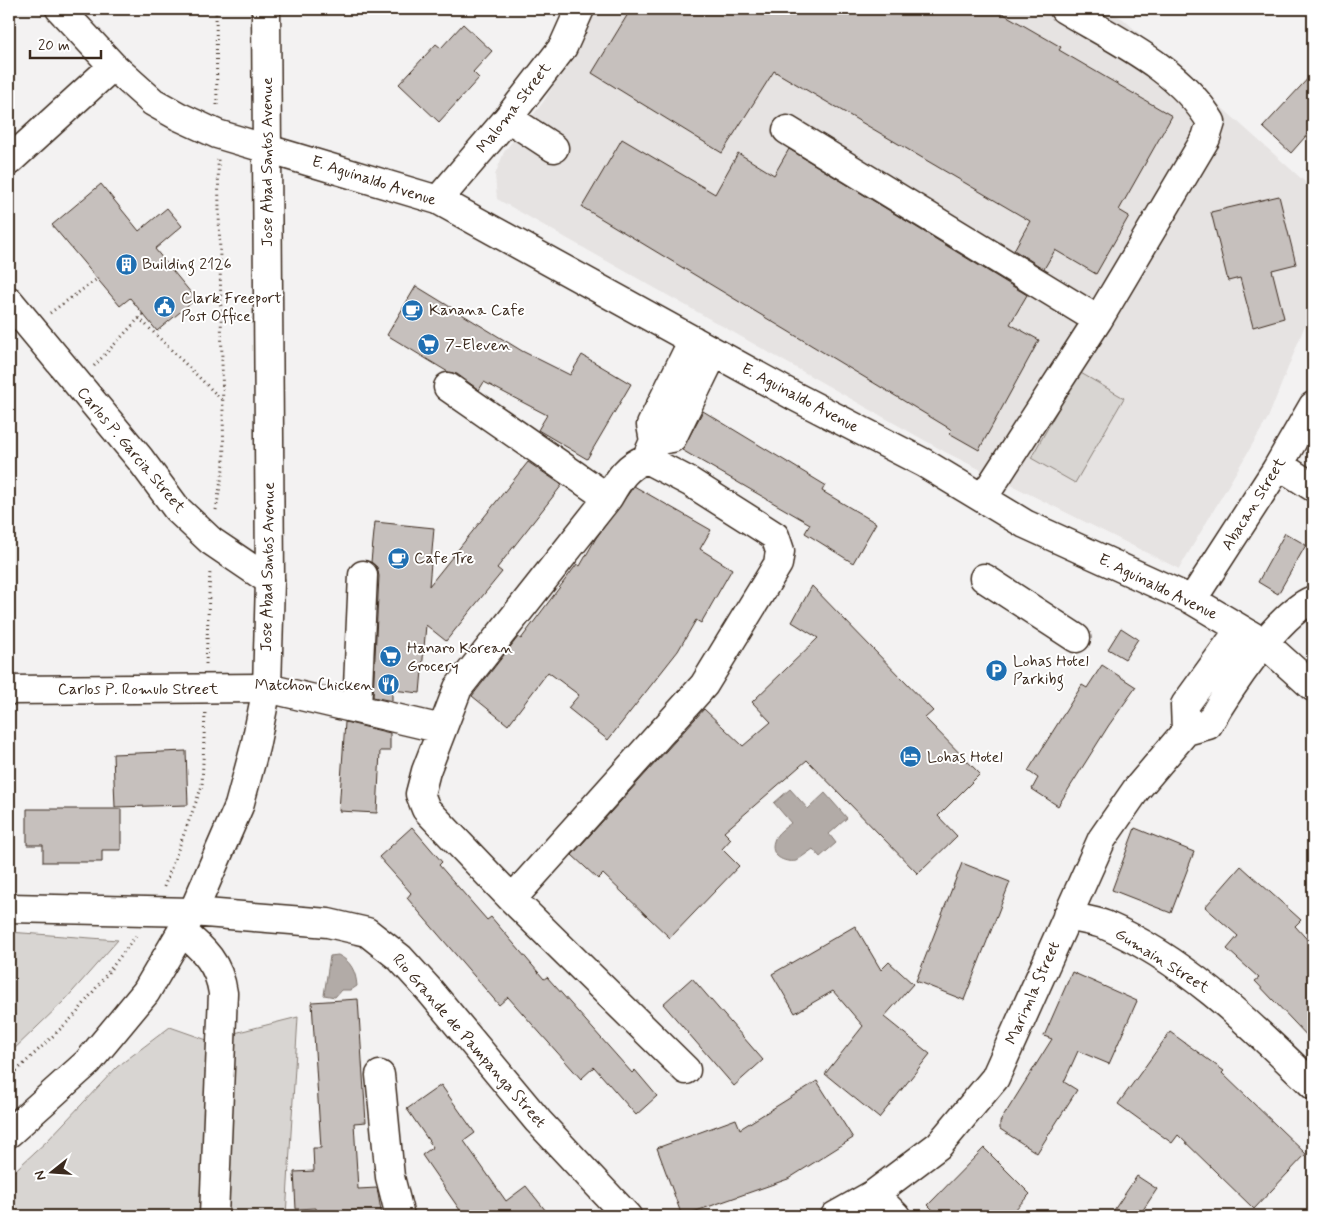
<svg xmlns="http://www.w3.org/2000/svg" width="1322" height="1225" font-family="Mynerve,sans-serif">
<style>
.built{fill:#e6e3e2}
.green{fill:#d8d5d2;stroke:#8a8078}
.water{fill:#b2aba7;stroke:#827770}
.building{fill:#c6c0bd;stroke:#3b2a1e}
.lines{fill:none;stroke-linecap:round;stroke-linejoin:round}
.minor-casing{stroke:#3b2a1e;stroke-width:31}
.major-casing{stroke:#3b2a1e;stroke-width:31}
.path{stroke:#3b2a1e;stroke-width:3;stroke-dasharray:1 4;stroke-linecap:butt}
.minor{stroke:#fff;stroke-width:28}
.major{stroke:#fff;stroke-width:28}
.labels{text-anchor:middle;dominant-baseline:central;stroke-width:4;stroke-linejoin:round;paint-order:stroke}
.street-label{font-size:16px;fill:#3b2a1e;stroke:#fff}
.poi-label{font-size:16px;fill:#3b2a1e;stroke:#fff;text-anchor:start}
</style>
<rect width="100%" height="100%" fill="#f3f2f2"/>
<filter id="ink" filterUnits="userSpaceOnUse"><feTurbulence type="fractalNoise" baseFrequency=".02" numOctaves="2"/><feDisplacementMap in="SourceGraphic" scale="10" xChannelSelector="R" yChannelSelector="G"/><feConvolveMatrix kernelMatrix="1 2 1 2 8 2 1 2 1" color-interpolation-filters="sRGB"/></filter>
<g filter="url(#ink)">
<path class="built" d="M 598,9 L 1106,9 L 1123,19 L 1313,189 L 1313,305 L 1268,418 L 1179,569 L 947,453 L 497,199 L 495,175 L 504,152 L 544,101 Z"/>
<path class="green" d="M 1079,372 L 1124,398 L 1075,483 L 1031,458 Z
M 9,932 L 118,940 L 65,1000 L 9,1054 Z
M 298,1017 L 286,1216 L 9,1216 L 9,1176 L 47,1141 L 117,1067 L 170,1027 L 207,1040 Z"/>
<path class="water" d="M 790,789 L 808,809 L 825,793 L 847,818 L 829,834 L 836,843 L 820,857 L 813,849 L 796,861 C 784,863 769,856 774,841 C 776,833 785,828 791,823 L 774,803 Z
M 338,955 C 351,961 356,972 357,986 L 351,990 L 341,990 L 335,997 L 324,995 L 330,956 Z"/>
<path class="building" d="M 631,9 L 995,9 L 1061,47 L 1059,50 L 1172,116 L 1119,210 L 1129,216 L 1096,274 L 1055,250 L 1044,269 L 1014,250 L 1030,221 L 774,71 L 722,153 L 592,73 Z
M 463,24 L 492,51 L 473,72 L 479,78 L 439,122 L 399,84 L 436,44 L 441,48 Z
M 1313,73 L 1313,128 L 1291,153 L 1263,127 Z
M 622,139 L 715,194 L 738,153 L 774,175 L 789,149 L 1027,295 L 1010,324 L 1039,340 L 979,450 L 949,433 L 952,430 L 582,207 Z
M 101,184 L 139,231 L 167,208 L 182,226 L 155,249 L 196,299 L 157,331 L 130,298 L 120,306 L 52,225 Z
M 1279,196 L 1296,264 L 1272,270 L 1284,318 L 1253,327 L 1240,278 L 1228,281 L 1211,212 Z
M 416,286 L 522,351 L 570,375 L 582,355 L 631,384 L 587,459 L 538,430 L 547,415 L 484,382 L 479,390 L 457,374 L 448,372 L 387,335 Z
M 703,411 L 825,485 L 822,491 L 876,523 L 853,563 L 805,533 L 810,524 L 682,450 Z
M 528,462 L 562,485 L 497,568 L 502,572 L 446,641 L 426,625 L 420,693 L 392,690 L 392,701 L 373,697 L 379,576 L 377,567 L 371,562 L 375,522 L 434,528 L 429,586 Z
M 634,486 L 711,530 L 700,549 L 732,569 L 701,623 L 696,620 L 678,651 L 608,740 L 568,708 L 579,695 L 548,672 L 508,725 L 472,696 L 518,637 L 521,639 L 577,564 L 580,566 L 596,538 Z
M 1285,533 L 1306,545 L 1278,594 L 1258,582 Z
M 812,586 L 933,711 L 925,718 L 980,774 L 938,816 L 957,836 L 918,874 L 807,760 L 724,832 L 731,839 L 722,849 L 739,866 L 670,938 L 603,874 L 598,879 L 572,855 L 704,709 L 743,746 L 771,722 L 752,702 L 818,638 L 792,622 Z
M 1121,628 L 1138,639 L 1125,659 L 1108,649 Z
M 1102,665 L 1136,687 L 1109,725 L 1058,806 L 1032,789 L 1038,778 L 1028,771 L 1082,685 L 1087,688 Z
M 345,722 L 390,733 L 390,751 L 380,751 L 377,813 L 339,811 Z
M 186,751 L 188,805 L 115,807 L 113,754 Z
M 27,809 L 121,809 L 121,850 L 102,850 L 102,862 L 43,862 L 43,845 L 27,845 Z
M 412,827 L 442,862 L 439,865 L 487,920 L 491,917 L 544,979 L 547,977 L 632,1073 L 635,1070 L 657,1096 L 636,1115 L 594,1067 L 581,1079 L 508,997 L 499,1005 L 407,898 L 411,893 L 379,857 Z
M 1135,828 L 1194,852 L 1171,913 L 1112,890 Z
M 962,863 L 1010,882 L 964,1000 L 916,981 Z
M 1241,866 L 1301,920 L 1295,926 L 1313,946 L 1313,1042 L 1255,981 L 1259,978 L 1227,949 L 1238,936 L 1205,907 Z
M 855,926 L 881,970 L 889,962 L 913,984 L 884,1017 L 930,1054 L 879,1118 L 825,1074 L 863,1026 L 833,991 L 795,1013 L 772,974 Z
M 1072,972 L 1137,1001 L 1109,1064 L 1078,1051 L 1064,1082 L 1077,1090 L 1037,1153 L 1000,1129 L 1000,1122 L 1052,1039 L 1044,1036 Z
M 692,978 L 763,1060 L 734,1086 L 663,1004 Z
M 358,999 L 366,1122 L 354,1123 L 358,1189 L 377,1188 L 382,1216 L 317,1216 L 316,1208 L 296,1209 L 294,1172 L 314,1171 L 313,1148 L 321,1148 L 312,1002 Z
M 1170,1032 L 1224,1071 L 1222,1073 L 1306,1154 L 1254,1209 L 1178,1135 L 1172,1143 L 1118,1104 Z
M 817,1081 L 853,1138 L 788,1179 L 682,1216 L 657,1148 L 736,1119 L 740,1129 Z
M 441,1085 L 475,1133 L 464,1141 L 506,1201 L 526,1186 L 550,1216 L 464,1216 L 422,1155 L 433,1147 L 407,1109 Z
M 984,1148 L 1030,1194 L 1009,1216 L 939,1216 L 928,1205 Z
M 1137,1176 L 1157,1189 L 1139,1216 L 1110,1216 Z"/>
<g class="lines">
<defs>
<path id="minor" d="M 60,9 L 113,66 L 153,102 L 178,116 L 217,134 L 438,200 L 794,396 L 924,463 L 1025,524 L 1192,600 L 1264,643 L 1313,687
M 508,118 L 554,148
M 787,130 L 1098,320
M 9,161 L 113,66
M 438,200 L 508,118 L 563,47 L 580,9
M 9,301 L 140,459 L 177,509 L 211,541 L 270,581
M 448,387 L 608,498
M 654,441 L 672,438 L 714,352
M 646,459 L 654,441 L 651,425 L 693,340
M 1279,465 L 1313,487
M 983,498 L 1098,320 L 1206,138 L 1211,122 C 1179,68 1116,40 1064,9
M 984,578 L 1076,638
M 1192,600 L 1276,470 L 1313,406
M 9,690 L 267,688 L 442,729
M 357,708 L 363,575
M 1186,731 L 1208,725 C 1227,692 1278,613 1313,600
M 512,899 L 704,685 L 778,564 L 780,551 L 775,536 L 690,482 L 646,459 C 626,466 618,481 608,498 L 458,688 L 426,771 L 420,794 L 426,809 L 512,899 L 686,1070
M 9,908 L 193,912 L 328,923 L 367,932 L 400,958 L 430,991 L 538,1121 L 627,1216
M 1067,916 C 1079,919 1093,920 1105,925 C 1186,960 1251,1025 1313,1085
M 182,932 C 204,949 219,964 223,993 L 214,1216
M 380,1075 L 390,1177 L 400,1216
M 874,1194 L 896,1216
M 835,1216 L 874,1194 L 939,1145 L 995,1078 L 1102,839 L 1136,790 L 1186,731 L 1185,705 L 1240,629"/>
<path id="major" d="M 9,1133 L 88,1062 L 146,992 L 193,912 L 239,806 L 255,747 L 267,688 L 270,581 L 266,9"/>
</defs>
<use href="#minor" class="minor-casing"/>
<use href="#major" class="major-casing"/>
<path class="path" d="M 216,9 L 217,106
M 50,313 L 97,279
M 139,318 L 223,401
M 94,366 L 143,314
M 216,510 L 224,463 L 218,159
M 206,664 L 210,571
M 164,887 L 202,786 L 205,713
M 9,1078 L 76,1014 L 136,936"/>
<use href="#minor" class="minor"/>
<use href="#major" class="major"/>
</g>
</g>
<defs>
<symbol id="building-disc" viewBox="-11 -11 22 22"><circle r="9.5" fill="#1f6fb2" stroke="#fff"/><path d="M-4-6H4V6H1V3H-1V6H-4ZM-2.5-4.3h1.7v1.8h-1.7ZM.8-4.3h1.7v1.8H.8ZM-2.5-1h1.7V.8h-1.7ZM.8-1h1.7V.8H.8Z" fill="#fff"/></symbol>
<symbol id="civic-disc" viewBox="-11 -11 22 22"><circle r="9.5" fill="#1f6fb2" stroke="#fff"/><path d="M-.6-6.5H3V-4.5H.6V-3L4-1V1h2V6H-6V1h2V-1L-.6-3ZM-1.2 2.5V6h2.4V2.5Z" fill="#fff"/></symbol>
<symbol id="cafe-disc" viewBox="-11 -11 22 22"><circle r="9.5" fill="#1f6fb2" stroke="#fff"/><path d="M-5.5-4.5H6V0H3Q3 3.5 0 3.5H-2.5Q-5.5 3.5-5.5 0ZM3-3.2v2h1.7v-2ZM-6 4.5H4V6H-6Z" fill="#fff"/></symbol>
<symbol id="supermarket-disc" viewBox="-11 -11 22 22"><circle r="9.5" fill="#1f6fb2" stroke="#fff"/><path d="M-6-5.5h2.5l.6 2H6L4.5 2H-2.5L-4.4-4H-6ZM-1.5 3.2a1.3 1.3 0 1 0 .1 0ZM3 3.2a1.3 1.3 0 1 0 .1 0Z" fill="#fff"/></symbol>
<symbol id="parking-disc" viewBox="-11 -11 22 22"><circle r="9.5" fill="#1f6fb2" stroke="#fff"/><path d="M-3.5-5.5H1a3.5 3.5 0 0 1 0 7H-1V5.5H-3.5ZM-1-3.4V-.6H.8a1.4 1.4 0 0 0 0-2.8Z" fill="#fff"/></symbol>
<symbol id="restaurant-disc" viewBox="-11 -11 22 22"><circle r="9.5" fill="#1f6fb2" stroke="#fff"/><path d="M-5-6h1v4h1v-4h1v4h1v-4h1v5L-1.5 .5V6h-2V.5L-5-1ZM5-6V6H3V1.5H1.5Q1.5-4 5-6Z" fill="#fff"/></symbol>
<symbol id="hotel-disc" viewBox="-11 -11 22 22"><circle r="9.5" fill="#1f6fb2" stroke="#fff"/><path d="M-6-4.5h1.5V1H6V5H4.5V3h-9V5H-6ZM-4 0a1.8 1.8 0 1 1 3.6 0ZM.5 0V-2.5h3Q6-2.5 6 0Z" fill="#fff"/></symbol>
</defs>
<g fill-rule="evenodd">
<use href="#building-disc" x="114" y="252" width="25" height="25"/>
<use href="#civic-disc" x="152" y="294" width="25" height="25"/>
<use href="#cafe-disc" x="400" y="298" width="25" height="25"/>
<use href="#supermarket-disc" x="416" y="332" width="25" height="25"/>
<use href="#cafe-disc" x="386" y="546" width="25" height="25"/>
<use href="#supermarket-disc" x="378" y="644" width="25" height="25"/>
<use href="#parking-disc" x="984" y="658" width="25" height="25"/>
<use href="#restaurant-disc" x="376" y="672" width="25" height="25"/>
<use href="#hotel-disc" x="898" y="744" width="25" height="25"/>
</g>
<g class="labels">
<g class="street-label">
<text transform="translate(514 108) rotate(-52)">Maloma Street</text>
<text transform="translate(267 162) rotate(-90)">Jose Abad Santos Avenue</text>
<text transform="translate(374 181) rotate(18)">E. Aguinaldo Avenue</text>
<text transform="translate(800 398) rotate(28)">E. Aguinaldo Avenue</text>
<text transform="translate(131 450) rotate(50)">Carlos P. Garcia Street</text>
<text transform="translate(1254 504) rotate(-58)">Abacan Street</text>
<text transform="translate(268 567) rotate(-89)">Jose Abad Santos Avenue</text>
<text transform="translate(1158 587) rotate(26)">E. Aguinaldo Avenue</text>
<text x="138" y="689">Carlos P. Romulo Street</text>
<text transform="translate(1162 961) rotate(32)">Gumain Street</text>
<text transform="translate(1033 993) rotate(-66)">Marimla Street</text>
<text transform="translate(469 1041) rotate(49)">Rio Grande de Pampanga Street</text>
</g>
<g class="poi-label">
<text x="142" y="264">Building 2126</text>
<text x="181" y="298">Clark Freeport<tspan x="181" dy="18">Post Office</tspan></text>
<text x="429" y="310">Kanana Cafe</text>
<text x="445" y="345">7-Eleven</text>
<text x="414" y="558">Cafe Tre</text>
<text x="407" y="648">Hanaro Korean<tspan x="407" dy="18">Grocery</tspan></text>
<text x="1013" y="661">Lohas Hotel<tspan x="1013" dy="18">Parkibg</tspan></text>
<text x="373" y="685" text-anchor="end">Matchon Chicken</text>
<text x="927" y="757">Lohas Hotel</text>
</g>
</g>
<rect width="1322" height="1225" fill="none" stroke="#fff" stroke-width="30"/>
<rect x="15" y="15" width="1292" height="1195" fill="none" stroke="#3b2a1e" stroke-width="2" filter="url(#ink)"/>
<g transform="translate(52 1172) rotate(253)" stroke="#ffffff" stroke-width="4" paint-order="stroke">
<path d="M0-4L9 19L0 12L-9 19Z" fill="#3b2a1e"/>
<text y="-8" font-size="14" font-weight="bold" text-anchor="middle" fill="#3b2a1e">N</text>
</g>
<path d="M30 50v8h71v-8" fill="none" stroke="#3b2a1e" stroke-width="2.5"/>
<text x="38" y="50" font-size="15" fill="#3b2a1e" stroke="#ffffff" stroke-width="4" paint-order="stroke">20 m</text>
</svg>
